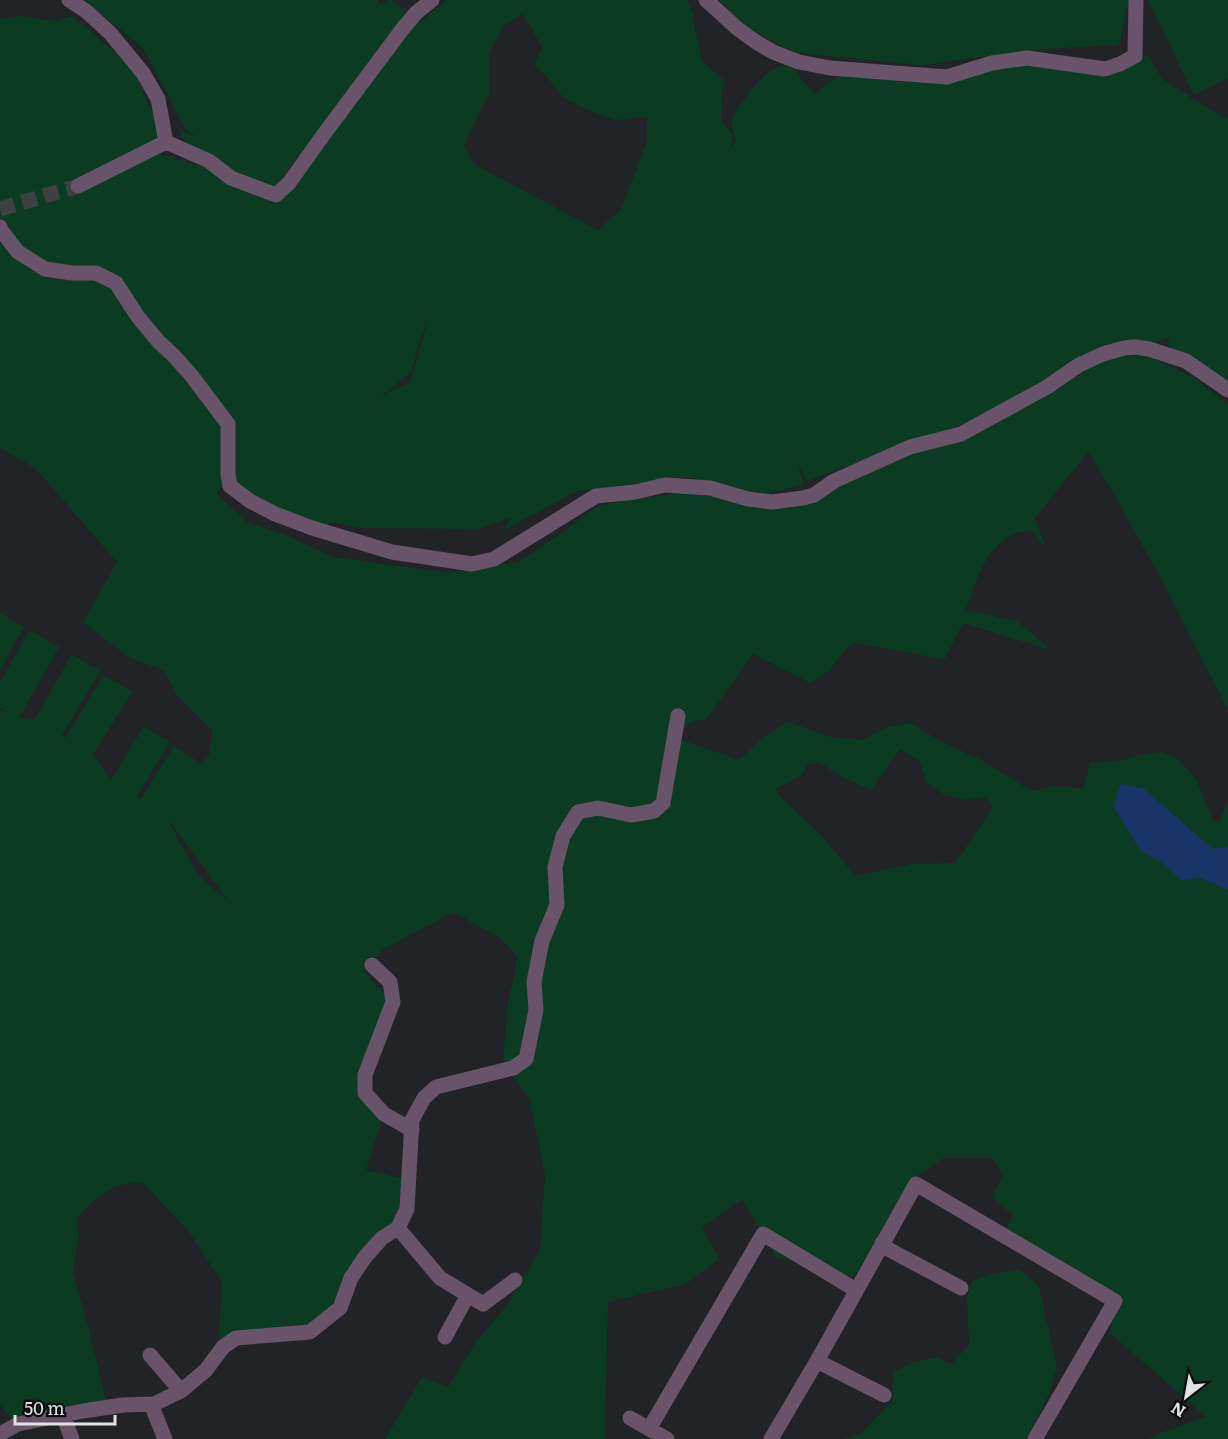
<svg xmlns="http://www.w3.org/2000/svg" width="1228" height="1439" font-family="Literata,serif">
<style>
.green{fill:#0c3b24;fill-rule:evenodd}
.water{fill:#1a3367}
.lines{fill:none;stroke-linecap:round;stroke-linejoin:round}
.minor-tunnel{stroke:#3e4042;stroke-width:15;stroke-dasharray:15 8;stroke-linecap:butt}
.minor{stroke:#695369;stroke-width:15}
</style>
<rect width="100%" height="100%" fill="#212326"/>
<path class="green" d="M 84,0 L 378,0 L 379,5 L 388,0 L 391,0 L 407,11 L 277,185 L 267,186 L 241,177 L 186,144 L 179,130 L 198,138 L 186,130 L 143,48 Z
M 447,0 L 687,0 C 694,13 693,14 695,28 C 697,39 700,50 702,61 L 725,81 L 721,94 L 722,121 L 733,136 L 731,148 L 736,140 L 731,125 L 735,112 L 757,83 L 771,70 L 782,65 L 796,69 L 801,79 L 815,94 L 826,84 L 846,73 L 928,82 L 941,81 L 959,82 L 974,73 L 1031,62 L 1113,72 L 1148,55 L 1162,79 L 1217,114 L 1228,118 L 1228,390 L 1196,367 L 1198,362 L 1168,349 L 1169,337 L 1124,356 L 1148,356 L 1194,378 L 1228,404 L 1228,710 L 1167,590 L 1120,505 L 1094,460 L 1088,452 L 1035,518 L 1046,549 L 1031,530 C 1023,532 1014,533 1008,537 C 983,553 975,584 966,610 L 1017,621 L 1051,650 L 963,623 L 944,660 L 897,650 L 854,643 L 845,650 L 829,671 L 810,683 L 753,654 L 707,719 L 690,722 L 676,738 L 739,760 L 763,737 L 788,722 L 831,737 L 862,740 L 888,727 L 911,723 L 935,738 L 985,762 L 1032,791 L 1054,786 L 1084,788 L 1090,763 L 1124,760 L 1140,755 L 1163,752 L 1179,760 L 1195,777 L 1213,820 L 1220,821 L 1228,800 L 1228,1439 L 1149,1439 L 1160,1433 L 1206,1417 L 1110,1333 L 1116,1298 L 1004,1233 L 1013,1215 L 992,1198 L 1003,1176 L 992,1158 L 944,1158 L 914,1178 L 854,1277 L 776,1257 L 742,1199 L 702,1227 L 719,1259 L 686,1284 L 608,1302 L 605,1433 L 606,1439 L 385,1439 L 422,1377 L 448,1387 L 476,1342 L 508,1304 L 540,1250 L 545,1174 L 529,1098 L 503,1063 L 508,1001 L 516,968 L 517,956 L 499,937 L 453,912 L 384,949 L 364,970 L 377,987 L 393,1002 L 372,1057 L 365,1092 L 384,1114 L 366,1170 L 400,1178 L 408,1187 L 407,1209 L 398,1228 L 382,1238 L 365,1257 L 351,1278 L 340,1308 L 310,1332 L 236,1338 L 218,1346 L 222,1282 L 189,1232 L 142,1182 L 115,1186 L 91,1203 L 76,1218 L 79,1234 L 73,1272 L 88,1326 L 107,1404 L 18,1424 L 18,1421 L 14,1422 L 0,1405 L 0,710 L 11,714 L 0,708 L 0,682 L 30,630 L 59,647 L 19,718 L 35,719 L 72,654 L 100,671 L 62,736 L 65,738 L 104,675 L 132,692 L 93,755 L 111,780 L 144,726 L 170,742 L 137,796 L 141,799 L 174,746 L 202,764 L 209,755 L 212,730 L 176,694 L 164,670 L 131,659 L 83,622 L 117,562 L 36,469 L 0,448 L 0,19 L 20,16 L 56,21 L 72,16 L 98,37 L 136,72 L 147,102 L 155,115 L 160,154 L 204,167 L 277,201 L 333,122 L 411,29 ZM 523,14 L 542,47 L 534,65 L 547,77 L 562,96 L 580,107 L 616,120 L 647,117 L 647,142 L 621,209 L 598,230 L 475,165 L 464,147 L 478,115 L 489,95 L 489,55 L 497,37 L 504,25 ZM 429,316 L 410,382 L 361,407 L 382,396 L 412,371 L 419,343 ZM 1093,369 L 996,415 L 968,430 L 907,454 L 877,467 L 857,478 L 826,487 L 796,499 L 756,500 L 722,495 L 694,487 L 664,496 L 635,498 L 598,506 L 546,544 L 518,562 L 449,573 L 333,557 L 286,535 L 247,522 L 217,494 L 228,474 L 245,493 L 285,513 L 308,518 L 308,521 L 326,526 L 330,522 L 363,528 L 479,529 L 512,517 L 502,531 L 577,491 L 690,477 L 763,495 L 804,484 L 797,458 L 806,481 L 952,428 ZM 900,749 L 919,760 L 927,783 L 945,795 L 969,800 L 985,797 L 993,805 C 982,826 968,844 955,863 L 911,864 L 855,876 L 824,838 L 780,796 L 775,789 L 800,777 L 808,764 L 819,763 L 843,777 L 871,790 ZM 169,822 L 170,822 L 228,901 L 197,874 Z
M 719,0 L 1129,0 L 1119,45 L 1041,49 L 923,65 L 797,53 L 749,29 Z
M 1148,0 L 1228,0 L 1228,78 L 1194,95 Z
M 0,613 L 24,627 L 0,670 Z
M 1020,1270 L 1039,1286 L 1057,1367 L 1047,1399 L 1026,1439 L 843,1439 L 860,1434 L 893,1400 L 893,1372 L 914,1362 L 937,1357 L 951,1364 L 969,1345 L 967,1297 L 972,1281 C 988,1274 1003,1271 1020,1270 Z"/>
<path class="water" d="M 1120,784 L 1144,789 L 1213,849 L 1228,847 L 1228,890 L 1201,878 L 1182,880 L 1164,864 L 1140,850 L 1114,807 Z"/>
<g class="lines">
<path class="minor-tunnel" d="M 0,209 L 78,186"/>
<path class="minor" d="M 69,0 L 86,11 L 110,33 L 143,73 L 158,99 L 166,142
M 706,0 L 738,29 L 756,42 L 773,52 L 799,62 L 830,68 L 947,77 L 992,63 L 1027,58 L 1105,69 L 1120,64 L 1135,56 L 1136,0
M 166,142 L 209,161 L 231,178 L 276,195 L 289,183 L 324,134 L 404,27 L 416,13 L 432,0
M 78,186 L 166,142
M 0,227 L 1,230 L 18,252 L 45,269 L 72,273 L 96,273 L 116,283 L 138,317 L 158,341 L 174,356 L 191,375 L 228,424 L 228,474 L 230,486 L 250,501 L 275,514 L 312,528 L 392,552 L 472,564 L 494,559 L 596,496 L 635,492 L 665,485 L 710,488 L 748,499 L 772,502 L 803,498 L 814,495 L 834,481 L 910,447 L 961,434 L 1047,387 L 1079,365 L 1103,354 L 1124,348 L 1135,347 L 1149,349 L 1186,361 L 1228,390
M 372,965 L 390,982 L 393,1002 L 365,1075 L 365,1093 L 384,1114 L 412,1130
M 398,1228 L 440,1278 L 483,1304 L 515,1280
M 882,1243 L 888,1249 L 961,1288
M 445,1337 L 468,1295
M 150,1355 L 181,1391
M 817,1361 L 884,1395
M 151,1404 L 165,1439
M 63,1415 L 72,1439
M 630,1418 L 667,1439
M 649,1429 L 763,1234 L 856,1290
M 0,1434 L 18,1424 L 83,1411 L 123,1405 L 154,1404 L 181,1391 L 206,1370 L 223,1347 L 236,1338 L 310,1332 L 340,1308 L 351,1278 L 365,1257 L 382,1238 L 398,1228 L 407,1209 L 412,1120 L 424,1098 L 436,1087 L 513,1068 L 526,1059 L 536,1010 L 534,982 L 542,941 L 557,905 L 555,867 L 563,836 L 578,812 L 598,808 L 631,815 L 654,811 L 663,803 L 678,716
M 771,1439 L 817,1361 L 916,1184 L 1115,1301 L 1035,1439"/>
</g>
<g transform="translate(1186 1397) rotate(211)" stroke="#0b0d0e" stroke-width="4.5" paint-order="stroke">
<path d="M0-4.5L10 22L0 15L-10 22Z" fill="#e1e2e4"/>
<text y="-9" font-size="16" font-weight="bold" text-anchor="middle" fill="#e1e2e4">N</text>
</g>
<path d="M15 1415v9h100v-9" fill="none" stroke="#e1e2e4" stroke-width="3"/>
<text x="24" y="1415" font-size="18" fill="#e1e2e4" stroke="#0b0d0e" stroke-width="4.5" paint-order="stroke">50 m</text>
</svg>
